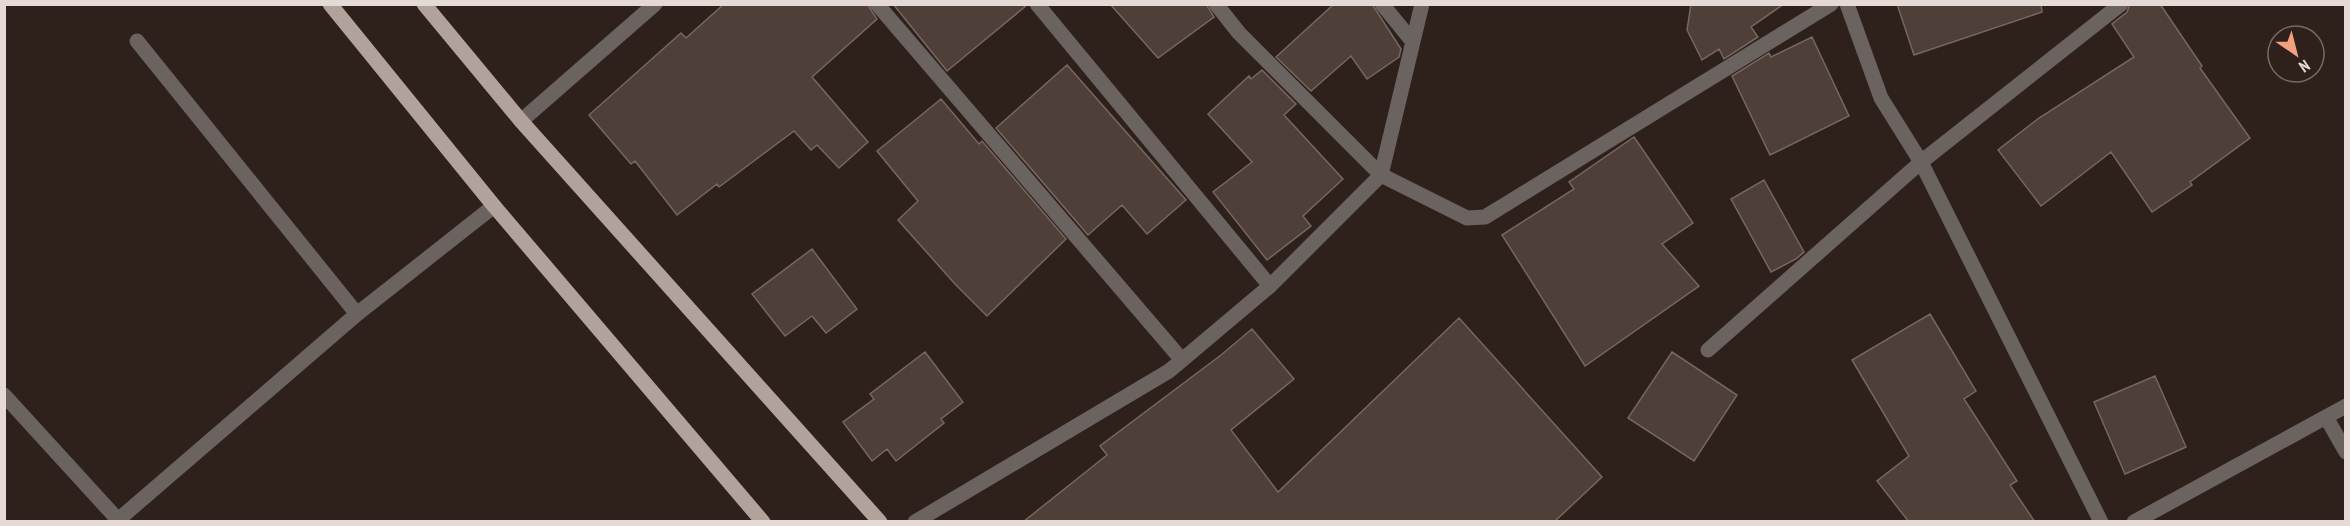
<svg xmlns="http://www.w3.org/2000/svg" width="2350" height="526" font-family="'PT Sans Narrow',sans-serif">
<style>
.building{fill:#4f3f39;stroke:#78665f;stroke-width:1.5}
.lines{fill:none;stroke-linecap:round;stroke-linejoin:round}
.lane{stroke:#6b6360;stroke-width:15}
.street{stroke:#6b6360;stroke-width:15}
.primary{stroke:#b3a29c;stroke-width:15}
</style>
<rect width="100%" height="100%" fill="#2e201a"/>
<path class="building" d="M 724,4 L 867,4 L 877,19 L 812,77 L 868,142 L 839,168 L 817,145 L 811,150 L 794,131 L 719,187 L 717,184 L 677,215 L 635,161 L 631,164 L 589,115 L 681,33 L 686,38 Z
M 893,4 L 1027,4 L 1027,5 L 947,71 Z
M 1110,4 L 1206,4 L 1214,17 L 1158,58 Z
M 1334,4 L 1372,4 L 1401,49 L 1399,57 L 1367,79 L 1351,56 L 1311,91 L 1276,57 Z
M 1691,4 L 1784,4 L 1751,27 L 1758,37 L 1724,59 L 1719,49 L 1702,60 L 1687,30 Z
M 1897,4 L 2041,4 L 2042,12 L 1914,55 Z
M 2130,4 L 2160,4 L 2202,66 L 2200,68 L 2250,138 L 2190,182 L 2192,185 L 2152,212 L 2111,152 L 2041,206 L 1998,150 L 2039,118 L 2134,57 L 2112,24 L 2127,12 Z
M 1812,37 L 1849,116 L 1770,155 L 1732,76 L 1769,53 L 1771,57 Z
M 1067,65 L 1186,200 L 1147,234 L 1122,205 L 1088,235 L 996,128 Z
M 1262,70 L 1296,104 L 1284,115 L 1343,179 L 1303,216 L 1311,226 L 1267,260 L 1213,192 L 1252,162 L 1208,114 L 1249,76 L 1251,79 Z
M 941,99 L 979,144 L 982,141 L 1066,239 L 987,316 L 955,284 L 898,220 L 918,201 L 877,151 Z
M 1634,137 L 1693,223 L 1662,244 L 1699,286 L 1585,366 L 1502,235 L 1574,189 L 1569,182 Z
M 1764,180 L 1804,252 L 1796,259 L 1771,272 L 1731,199 Z
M 812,249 L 857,309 L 826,333 L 812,316 L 785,336 L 752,294 Z
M 1930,314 L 1976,391 L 1964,399 L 2017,481 L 2010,485 L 2035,522 L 1909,522 L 1877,481 L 1909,456 L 1852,360 Z
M 1459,318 L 1602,477 L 1554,522 L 1023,522 L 1107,455 L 1100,446 L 1221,355 L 1252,329 L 1294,379 L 1231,430 L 1278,492 Z
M 925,352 L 963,402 L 941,419 L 944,423 L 896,461 L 887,449 L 872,461 L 843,422 L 874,399 L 870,394 Z
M 1672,352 L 1737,395 L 1694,461 L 1628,418 Z
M 2155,376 L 2186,447 L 2125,474 L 2094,402 Z"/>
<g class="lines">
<path class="lane" d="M 137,41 L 357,314
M 118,520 L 357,314 L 494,206"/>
<path class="street" d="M 877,4 L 1182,360
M 1037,4 L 1270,286
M 1216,4 L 1239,33 L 1381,175 L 1467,218 L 1485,217 L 1831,4
M 1382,4 L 1413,42
M 1847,4 L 1881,98 L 1921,162 L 2101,522
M 521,121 L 655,4
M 1708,350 L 1921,162 L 2121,4
M 4,395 L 120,522
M 2326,417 L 2346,452
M 915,522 L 1169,371 L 1270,286 L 1381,175 L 1422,4
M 2134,522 L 2346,406"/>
<path class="primary" d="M 330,4 L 494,206 L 763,522
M 424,4 L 521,121 L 880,522"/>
</g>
<rect width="2350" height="526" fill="none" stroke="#e4d9d5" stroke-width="12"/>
<g transform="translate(2296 54) rotate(145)"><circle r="28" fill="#2e201a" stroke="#776a65" stroke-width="1.5"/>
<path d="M0-4.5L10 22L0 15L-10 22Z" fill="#f2a080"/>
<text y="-9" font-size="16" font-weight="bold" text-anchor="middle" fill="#e4d9d5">N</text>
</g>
</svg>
